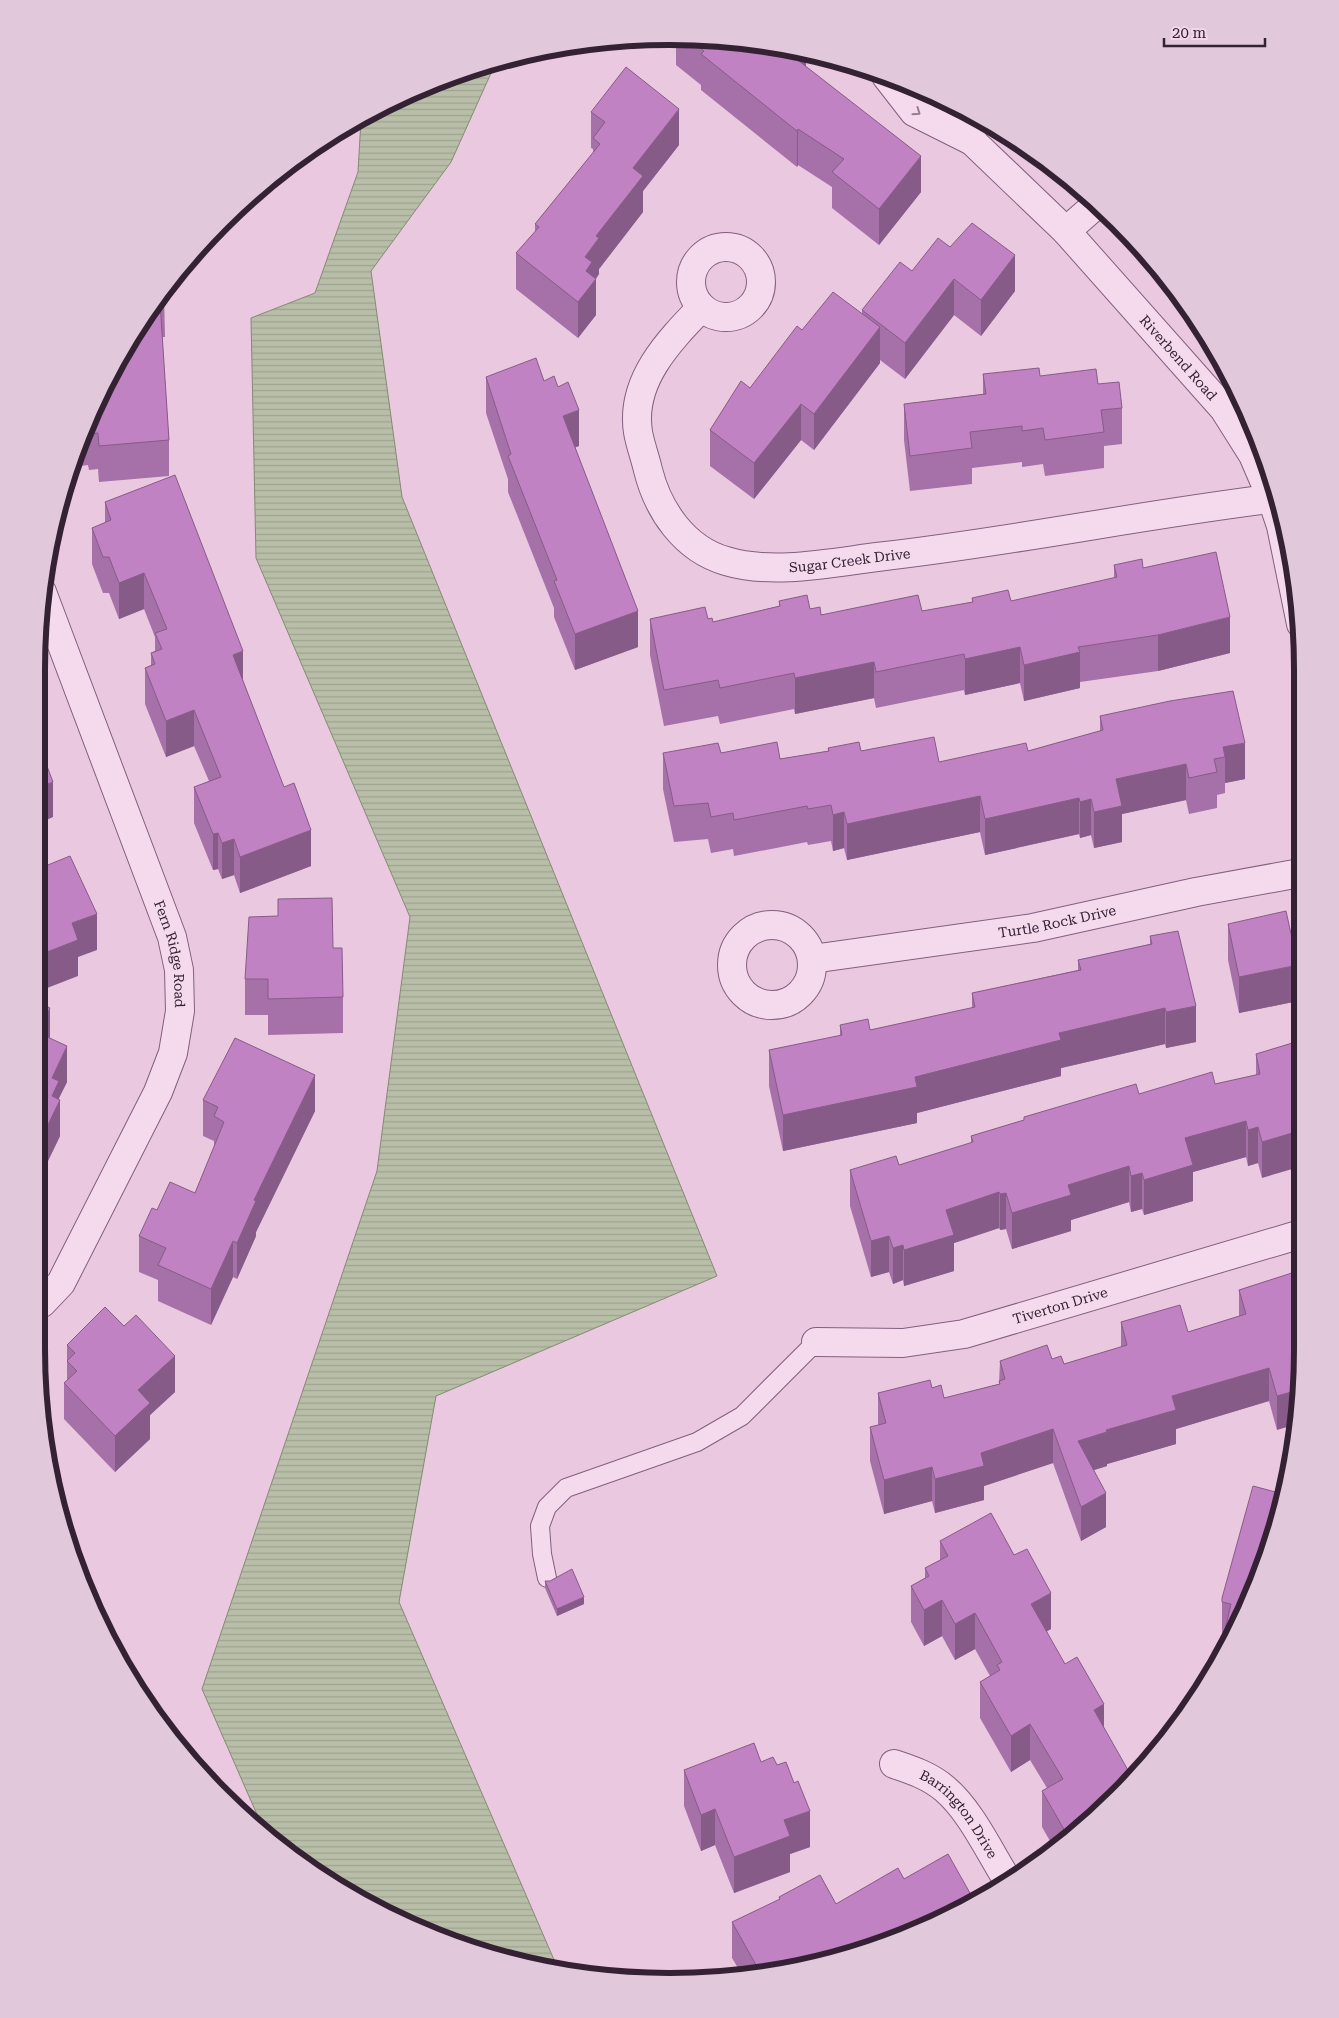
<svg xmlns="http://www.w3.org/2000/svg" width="1339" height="2018" font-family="'Roboto Serif',serif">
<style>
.water{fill:url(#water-rules);stroke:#838b70}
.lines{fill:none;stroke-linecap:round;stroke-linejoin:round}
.service-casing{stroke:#835f7f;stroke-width:20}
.minor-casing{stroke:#835f7f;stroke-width:30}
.tertiary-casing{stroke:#835f7f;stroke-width:30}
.service{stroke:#f5daee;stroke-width:18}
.minor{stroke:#f5daee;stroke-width:28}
.tertiary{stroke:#f5daee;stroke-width:28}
.wall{fill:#a670a8}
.shaded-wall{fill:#875b88}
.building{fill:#c182c3;stroke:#875b88}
.oneway{stroke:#957e91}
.labels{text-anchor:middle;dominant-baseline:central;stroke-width:4;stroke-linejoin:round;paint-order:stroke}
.street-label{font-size:14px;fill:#352134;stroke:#f1d7ea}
.rim{fill:none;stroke:#352134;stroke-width:6}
</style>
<defs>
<pattern id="water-rules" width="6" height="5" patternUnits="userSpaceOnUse" patternTransform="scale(1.25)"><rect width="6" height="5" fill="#b8bea8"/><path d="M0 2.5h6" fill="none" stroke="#9fa391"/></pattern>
</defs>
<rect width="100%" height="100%" fill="#e9c8e0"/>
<path class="water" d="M 496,62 L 451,162 L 371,271 L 402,497 L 717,1276 L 436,1396 L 399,1602 L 558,1969 L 506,1960 L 427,1934 L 284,1851 L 266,1835 L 202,1689 L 377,1171 L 410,917 L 256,558 L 251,318 L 315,293 L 358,172 L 361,120 L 390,101 Z"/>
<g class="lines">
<defs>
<path id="service" d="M 547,1578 L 542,1554 L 540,1526 L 547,1507 L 566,1488 L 697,1442 L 742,1416 L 816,1342"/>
<g id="minor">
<path d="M 1066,231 L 1097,204"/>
<circle cx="726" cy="282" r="35"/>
<path id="s1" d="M 701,308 C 669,341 630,381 638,432 C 640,444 645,457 648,470 C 658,510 684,549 726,561 C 772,575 830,563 877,557 C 1012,542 1144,514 1278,498"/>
<path id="s2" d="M 42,592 L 172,937 L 179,970 L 180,1011 L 173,1053 L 158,1092 L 61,1283 L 42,1303"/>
<circle cx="772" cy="965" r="40"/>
<path id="s3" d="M 812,959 L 1033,928 L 1196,892 L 1300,873"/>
<path id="s4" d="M 816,1342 L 903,1343 L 964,1334 L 1298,1235"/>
<path id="s5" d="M 894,1764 C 912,1770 930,1776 945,1789 C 971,1811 990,1853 1008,1881"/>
</g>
<g id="tertiary">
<path id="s6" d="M 886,76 L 914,112 L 972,141 L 1066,231 L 1224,409 L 1253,455 L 1272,499 L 1281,526 L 1301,624"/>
<path d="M 969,113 L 972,141"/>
</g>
</defs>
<use href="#service" class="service-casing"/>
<use href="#minor" class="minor-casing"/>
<use href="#tertiary" class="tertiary-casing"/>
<use href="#service" class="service"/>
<use href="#minor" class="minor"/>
<use href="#tertiary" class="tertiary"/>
</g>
<path class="wall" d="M 676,39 L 752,42 L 806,54 L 806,67 L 921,192 L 879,245 L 832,208 L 832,187 L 798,165 L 797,167 L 701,90 L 701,85 L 676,65 Z
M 591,112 L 679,145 L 643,191 L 643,212 L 599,269 L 599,274 L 596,279 L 596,315 L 578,338 L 516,289 L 516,253 L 535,232 L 535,224 L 593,153 L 593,149 L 591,148 Z
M 950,247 L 1015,291 L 981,336 L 954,315 L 905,379 L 880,360 L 880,363 L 814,450 L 801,440 L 754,499 L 710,466 L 710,430 L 750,388 L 802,330 L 862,314 L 862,310 L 912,271 Z
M 164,295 L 165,337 L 162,337 L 169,440 L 169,476 L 99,482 L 98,469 L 89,470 L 88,465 L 72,467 L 101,390 Z
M 983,374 L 1040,376 L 1098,384 L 1122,408 L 1122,444 L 1104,446 L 1104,468 L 1045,476 L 1043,464 L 1022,467 L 1022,462 L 972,468 L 972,484 L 910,491 L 904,440 L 904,404 L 983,394 Z
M 486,377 L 544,381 L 579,446 L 575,447 L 638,647 L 575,670 L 554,617 L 554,608 L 508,492 L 508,479 L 486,413 Z
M 105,502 L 243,681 L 311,866 L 240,893 L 234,875 L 222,879 L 218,869 L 213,870 L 194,823 L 194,787 L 209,781 L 194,746 L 166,757 L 145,704 L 145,668 L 151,665 L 151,653 L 155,651 L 155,637 L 144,609 L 119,619 L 109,593 L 103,593 L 92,564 L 92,528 L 105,523 Z
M 1114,565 L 1143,568 L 1230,653 L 1158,671 L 1080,682 L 1080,688 L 1024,701 L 1020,683 L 965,695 L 964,690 L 876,708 L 874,698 L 795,714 L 794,709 L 720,724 L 718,716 L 664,726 L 650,655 L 650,619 L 708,619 L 713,622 L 779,606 L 779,601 L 810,609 L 821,615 L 922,611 L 972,602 L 972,598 L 1011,601 L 1114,578 Z
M 1233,691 L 1245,779 L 1225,783 L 1225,793 L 1217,795 L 1217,808 L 1189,814 L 1186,800 L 1122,814 L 1122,842 L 1094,848 L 1091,835 L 1080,838 L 1079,834 L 985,855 L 980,832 L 847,860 L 844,848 L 833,851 L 831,841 L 808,845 L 807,842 L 734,856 L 733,849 L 711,853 L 708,839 L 674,842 L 663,789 L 663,753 L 721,753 L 780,759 L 828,751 L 828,748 L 861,751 L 939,762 L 1028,751 L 1100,731 L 1100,716 Z
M 1228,924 L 1298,1001 L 1239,1013 L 1228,960 Z
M 1150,936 L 1196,1042 L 1166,1048 L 1165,1044 L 1061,1068 L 1061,1076 L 917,1113 L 917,1123 L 783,1151 L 769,1086 L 769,1050 L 840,1036 L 840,1025 L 870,1030 L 972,1008 L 972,993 L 1078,970 L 1078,960 L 1150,944 Z
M 333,948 L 343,997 L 343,1033 L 268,1035 L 268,1015 L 245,1015 L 245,979 Z
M 42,1004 L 50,1038 L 67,1082 L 59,1098 L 60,1136 L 47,1163 L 42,1160 Z
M 1299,1041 L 1262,1178 L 1258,1163 L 1248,1166 L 1246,1157 L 1193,1172 L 1193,1201 L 1144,1215 L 1142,1209 L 1131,1212 L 1129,1202 L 1071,1220 L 1071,1231 L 1012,1249 L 1006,1229 L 1000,1230 L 999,1228 L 954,1243 L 954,1271 L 904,1286 L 903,1280 L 893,1284 L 889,1272 L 871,1277 L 850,1206 L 850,1170 L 899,1165 L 971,1143 L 971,1136 L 1024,1120 L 1024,1117 L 1139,1094 L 1215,1084 L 1256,1075 L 1256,1054 Z
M 203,1100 L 315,1111 L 256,1232 L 256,1236 L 237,1279 L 233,1277 L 211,1325 L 158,1301 L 158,1280 L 139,1272 L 139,1236 L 157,1210 L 195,1193 L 214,1147 L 214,1141 L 203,1136 Z
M 1298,1271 L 1277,1430 L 1269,1401 L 1176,1429 L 1176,1444 L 1107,1464 L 1107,1466 L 1094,1470 L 1106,1527 L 1081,1541 L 1053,1463 L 984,1486 L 984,1500 L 935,1513 L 932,1501 L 884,1514 L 870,1461 L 870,1427 L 878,1425 L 878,1393 L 932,1388 L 944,1398 L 999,1384 L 1000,1361 L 1052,1359 L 1064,1364 L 1121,1347 L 1121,1322 L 1188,1332 L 1239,1316 L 1239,1290 Z
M 67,1345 L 175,1392 L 150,1415 L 150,1439 L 115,1472 L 64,1419 L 64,1383 L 67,1380 Z
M 1283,1494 L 1224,1635 L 1222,1635 L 1222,1598 Z
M 940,1541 L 1051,1629 L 1047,1631 L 1087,1825 L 1054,1848 L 1042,1827 L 1042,1791 L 1047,1788 L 1030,1760 L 1011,1772 L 980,1718 L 980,1682 L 990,1676 L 975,1649 L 955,1660 L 942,1636 L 924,1646 L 911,1622 L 911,1586 L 925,1578 L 925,1568 L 940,1560 Z
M 545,1581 L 550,1581 L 584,1604 L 557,1616 L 545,1588 Z
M 761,1762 L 810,1847 L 790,1854 L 790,1872 L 734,1893 L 715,1845 L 701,1851 L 684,1806 L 684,1770 Z
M 904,1879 L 975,1902 L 912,1934 L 793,1970 L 741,1973 L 732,1958 L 732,1922 L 779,1900 L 779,1897 L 836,1904 Z"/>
<path class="shaded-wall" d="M 805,54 L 806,54 L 806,89 L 799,61 Z
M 679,109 L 679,145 L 643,191 L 643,212 L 599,269 L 599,274 L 592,283 L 596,279 L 596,315 L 578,338 L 578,302 L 585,257 L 633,168 Z
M 798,129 L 798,165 L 797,167 L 797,131 Z
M 921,156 L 921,192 L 879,245 L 879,209 Z
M 1015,255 L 1015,291 L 981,336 L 981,300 Z
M 954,279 L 954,315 L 905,379 L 905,343 Z
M 880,327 L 880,363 L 814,450 L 814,414 Z
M 801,404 L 801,440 L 754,499 L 754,463 Z
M 579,410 L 579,446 L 563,452 L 563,416 Z
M 144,573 L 144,609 L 119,619 L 119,583 Z
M 638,611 L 638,647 L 575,670 L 575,634 Z
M 1230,617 L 1230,653 L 1158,671 L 1158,635 Z
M 1020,647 L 1020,683 L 965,695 L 965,659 Z
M 243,651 L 243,687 L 233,655 Z
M 1080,652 L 1080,688 L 1024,701 L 1024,665 Z
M 874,662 L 874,698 L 795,714 L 795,678 Z
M 194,710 L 194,746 L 166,757 L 166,721 Z
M 1245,743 L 1245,779 L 1225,783 L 1225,757 L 1223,747 Z
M 1186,764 L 1186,800 L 1122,814 L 1122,842 L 1094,848 L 1094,812 L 1116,779 Z
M 53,782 L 53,817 L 42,822 L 42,786 Z
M 980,796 L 980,832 L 847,860 L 847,824 Z
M 1079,798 L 1079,834 L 985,855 L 985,819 Z
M 1091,799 L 1091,835 L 1080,838 L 1080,802 Z
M 844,812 L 844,848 L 833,851 L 833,815 Z
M 311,830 L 311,866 L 240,893 L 240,857 Z
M 218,833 L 218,869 L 213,870 L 213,834 Z
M 234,839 L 234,875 L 222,879 L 222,843 Z
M 97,914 L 97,950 L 78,957 L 78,976 L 42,990 L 42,954 L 72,923 Z
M 1298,965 L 1298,1001 L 1239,1013 L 1239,977 Z
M 1196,1006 L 1196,1042 L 1166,1048 L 1166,1012 Z
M 50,1008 L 50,1044 L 43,1071 L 42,1025 Z
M 1165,1008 L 1165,1044 L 1061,1068 L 1061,1076 L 917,1113 L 917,1123 L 783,1151 L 783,1115 L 915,1077 L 1059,1033 Z
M 67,1046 L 67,1082 L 59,1098 L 59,1101 L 60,1100 L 60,1136 L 47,1163 L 47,1127 L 52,1078 Z
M 315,1075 L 315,1111 L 256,1232 L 256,1236 L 237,1279 L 237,1243 L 254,1200 Z
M 1246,1121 L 1246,1157 L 1193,1172 L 1193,1201 L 1144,1215 L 1144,1180 L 1185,1138 Z
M 1258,1127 L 1258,1163 L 1248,1166 L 1248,1130 Z
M 1299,1131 L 1299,1167 L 1262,1178 L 1262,1142 Z
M 1129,1166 L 1129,1202 L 1071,1220 L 1071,1231 L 1012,1249 L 1012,1213 L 1068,1185 Z
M 1142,1173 L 1142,1209 L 1131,1212 L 1131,1176 Z
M 999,1192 L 999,1228 L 954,1243 L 954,1271 L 904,1286 L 904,1250 L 946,1210 Z
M 1006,1193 L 1006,1229 L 1000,1230 L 1000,1194 Z
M 889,1236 L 889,1272 L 871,1277 L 871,1241 Z
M 233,1241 L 233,1277 L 211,1325 L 211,1289 Z
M 903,1245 L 903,1280 L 893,1284 L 893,1248 Z
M 175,1356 L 175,1392 L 150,1415 L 150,1439 L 115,1472 L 115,1436 L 138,1390 Z
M 1269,1368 L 1269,1401 L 1176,1429 L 1176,1444 L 1107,1464 L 1107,1466 L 1078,1475 L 1078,1441 L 1106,1430 L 1172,1396 Z
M 1298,1390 L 1297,1424 L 1277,1430 L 1277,1396 Z
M 1053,1429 L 1053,1463 L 984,1486 L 984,1500 L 935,1513 L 935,1479 L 981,1453 Z
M 932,1467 L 932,1501 L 884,1514 L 884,1480 Z
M 1106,1493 L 1106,1527 L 1081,1541 L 1081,1507 Z
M 1051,1593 L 1051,1629 L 1031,1640 L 1031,1604 Z
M 584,1597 L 584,1604 L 557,1616 L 557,1609 Z
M 942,1600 L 942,1636 L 924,1646 L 924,1610 Z
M 975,1613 L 975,1649 L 955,1660 L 955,1624 Z
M 1104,1704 L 1104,1740 L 1094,1710 Z
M 1030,1724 L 1030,1760 L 1011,1772 L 1011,1736 Z
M 715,1809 L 715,1845 L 701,1851 L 701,1815 Z
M 810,1811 L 810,1847 L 790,1854 L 790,1872 L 734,1893 L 734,1857 L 784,1820 Z
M 882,1938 L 882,1943 L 864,1948 Z"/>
<path class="building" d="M 690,40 L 752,42 L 805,54 L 799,61 L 921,156 L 879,209 L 832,172 L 844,159 L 798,129 L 797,131 L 701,54 L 704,51 Z
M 626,67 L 679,109 L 633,168 L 643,176 L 596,236 L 599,238 L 585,257 L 592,262 L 586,271 L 596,279 L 578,302 L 516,253 L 539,227 L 535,224 L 600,144 L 593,138 L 605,122 L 591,112 Z
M 972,223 L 1015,255 L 981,300 L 954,279 L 905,343 L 862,310 L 900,262 L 912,271 L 938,238 L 950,247 Z
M 833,292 L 880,327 L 814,414 L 801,404 L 754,463 L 710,430 L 741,381 L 750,388 L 797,326 L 802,330 Z
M 164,295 L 165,301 L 160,302 Z
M 160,302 L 169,440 L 99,446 L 98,433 L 89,434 L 88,430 L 86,430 L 101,390 Z
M 536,358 L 544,381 L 554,376 L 558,387 L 568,382 L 579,410 L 563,416 L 638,611 L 575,634 L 554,581 L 557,580 L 508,456 L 511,454 L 486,377 Z
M 1039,368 L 1040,376 L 1096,369 L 1098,384 L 1119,382 L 1122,408 L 1101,410 L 1104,432 L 1045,440 L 1043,428 L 1022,431 L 1022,426 L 970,432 L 972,448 L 910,456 L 904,404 L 986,394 L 983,374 Z
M 175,475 L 243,651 L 233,655 L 284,787 L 294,783 L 311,830 L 240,857 L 234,839 L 222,843 L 218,833 L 213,834 L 194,787 L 221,777 L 194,710 L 166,721 L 145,668 L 155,664 L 151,653 L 162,649 L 155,633 L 167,629 L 144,573 L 119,583 L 109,557 L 103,557 L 92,528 L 111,520 L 105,502 Z
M 1216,552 L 1230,617 L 1158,635 L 1078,647 L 1080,652 L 1024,665 L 1020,647 L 965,659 L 964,654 L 876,672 L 874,662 L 795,678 L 794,673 L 720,688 L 718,680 L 664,690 L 650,619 L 705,607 L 708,619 L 712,618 L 713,622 L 780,606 L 779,601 L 807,595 L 810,609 L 820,607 L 821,615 L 918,595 L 922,611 L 973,602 L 972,598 L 1008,590 L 1011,601 L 1117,577 L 1114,565 L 1142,559 L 1143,568 Z
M 1233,691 L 1245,743 L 1223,747 L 1225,757 L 1214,759 L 1217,772 L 1189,778 L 1186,764 L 1116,779 L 1122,806 L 1094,812 L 1091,799 L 1080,802 L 1079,798 L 985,819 L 980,796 L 847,824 L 844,812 L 833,815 L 831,805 L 808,809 L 807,806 L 734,820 L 733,813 L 711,817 L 708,803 L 674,806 L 663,753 L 718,743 L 721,753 L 777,742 L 780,759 L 829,751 L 828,748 L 859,742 L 861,751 L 934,737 L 939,762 L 1026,743 L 1028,751 L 1103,730 L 1100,716 L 1170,701 Z
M 42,753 L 53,782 L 42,786 Z
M 70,856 L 97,914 L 72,923 L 78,940 L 42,954 L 42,864 L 43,867 Z
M 332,898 L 333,948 L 342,948 L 343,997 L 268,999 L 268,979 L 245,979 L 249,917 L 278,916 L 278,899 Z
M 1286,911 L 1298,965 L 1239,977 L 1228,924 Z
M 1178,931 L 1196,1006 L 1166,1012 L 1165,1008 L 1059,1033 L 1061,1040 L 915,1077 L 917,1087 L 783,1115 L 769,1050 L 842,1035 L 840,1025 L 868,1019 L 870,1030 L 975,1007 L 972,993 L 1081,970 L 1078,960 L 1152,944 L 1150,936 Z
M 42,1004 L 50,1008 L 42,1025 L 46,1027 L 43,1035 L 67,1046 L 52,1078 L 59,1081 L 52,1096 L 60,1100 L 47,1127 L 42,1124 Z
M 235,1038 L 315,1075 L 254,1200 L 256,1201 L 237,1243 L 233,1241 L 211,1289 L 158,1265 L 166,1248 L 139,1236 L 152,1208 L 157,1210 L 170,1182 L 195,1193 L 224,1122 L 214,1116 L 218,1107 L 203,1100 Z
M 1299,1041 L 1299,1131 L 1262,1142 L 1258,1127 L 1248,1130 L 1246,1121 L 1185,1138 L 1193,1165 L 1144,1180 L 1142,1173 L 1131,1176 L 1129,1166 L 1068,1185 L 1071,1195 L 1012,1213 L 1006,1193 L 1000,1194 L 999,1192 L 946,1210 L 954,1235 L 904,1250 L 903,1245 L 893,1248 L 889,1236 L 871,1241 L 850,1170 L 896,1156 L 899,1165 L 973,1142 L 971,1136 L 1024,1120 L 1024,1117 L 1136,1084 L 1139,1094 L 1212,1072 L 1215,1084 L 1260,1074 L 1256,1054 Z
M 1298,1271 L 1298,1390 L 1277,1396 L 1269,1368 L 1172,1396 L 1176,1410 L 1106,1430 L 1107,1432 L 1078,1441 L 1106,1493 L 1081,1507 L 1053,1429 L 981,1453 L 984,1466 L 935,1479 L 932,1467 L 884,1480 L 870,1427 L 886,1423 L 878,1393 L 930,1380 L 932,1388 L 941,1385 L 944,1398 L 1000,1384 L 999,1381 L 1005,1379 L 1000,1361 L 1047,1345 L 1052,1359 L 1061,1356 L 1064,1364 L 1127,1345 L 1121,1322 L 1180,1305 L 1188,1332 L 1246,1314 L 1239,1290 Z
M 105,1307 L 124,1326 L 136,1315 L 175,1356 L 138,1390 L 150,1403 L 115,1436 L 64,1383 L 77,1371 L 67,1361 L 75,1353 L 67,1345 Z
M 1253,1486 L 1283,1494 L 1269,1552 L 1238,1628 L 1219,1656 L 1231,1604 L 1222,1602 L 1222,1598 Z
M 991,1513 L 1014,1555 L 1027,1549 L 1051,1593 L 1031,1604 L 1065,1664 L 1077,1657 L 1104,1704 L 1094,1710 L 1133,1779 L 1087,1825 L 1069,1838 L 1042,1791 L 1063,1779 L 1030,1724 L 1011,1736 L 980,1682 L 1000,1670 L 997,1665 L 1002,1662 L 975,1613 L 955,1624 L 942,1600 L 924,1610 L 911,1586 L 929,1576 L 925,1568 L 948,1556 L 940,1541 Z
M 572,1569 L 584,1597 L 557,1609 L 545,1581 L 550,1581 Z
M 754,1743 L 761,1762 L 773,1757 L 777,1765 L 786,1762 L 794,1783 L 798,1781 L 810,1811 L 784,1820 L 790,1836 L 734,1857 L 715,1809 L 701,1815 L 684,1770 Z
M 948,1854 L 975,1902 L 912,1934 L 884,1942 L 882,1938 L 864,1948 L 793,1970 L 760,1972 L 732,1922 L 780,1899 L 779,1897 L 820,1875 L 836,1904 L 898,1868 L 904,1879 Z"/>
<defs><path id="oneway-chevron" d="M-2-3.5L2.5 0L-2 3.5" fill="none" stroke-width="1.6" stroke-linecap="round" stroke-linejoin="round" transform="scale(1.25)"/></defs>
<use class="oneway" href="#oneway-chevron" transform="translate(917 112) rotate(35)"/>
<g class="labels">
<g class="street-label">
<text stroke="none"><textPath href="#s6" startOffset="410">Riverbend Road</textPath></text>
<text stroke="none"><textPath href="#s1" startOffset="434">Sugar Creek Drive</textPath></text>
<text stroke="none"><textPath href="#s3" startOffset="248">Turtle Rock Drive</textPath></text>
<text stroke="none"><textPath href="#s2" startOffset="385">Fern Ridge Road</textPath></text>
<text stroke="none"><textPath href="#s4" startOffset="249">Tiverton Drive</textPath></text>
<text stroke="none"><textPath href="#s5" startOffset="85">Barrington Drive</textPath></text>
</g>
</g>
<path d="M0 0H1339V2018H0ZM669 45H670A624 624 0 0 1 1294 669V1349A624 624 0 0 1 670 1973H669A624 624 0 0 1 45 1349V669A624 624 0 0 1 669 45Z" fill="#e2c8db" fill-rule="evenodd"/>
<path class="rim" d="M669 45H670A624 624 0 0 1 1294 669V1349A624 624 0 0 1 670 1973H669A624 624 0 0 1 45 1349V669A624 624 0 0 1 669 45Z"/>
<path d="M1164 38v8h101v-8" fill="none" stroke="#352134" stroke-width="2.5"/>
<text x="1172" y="38" font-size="15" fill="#352134" stroke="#f1d7ea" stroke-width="4" paint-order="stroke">20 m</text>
</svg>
